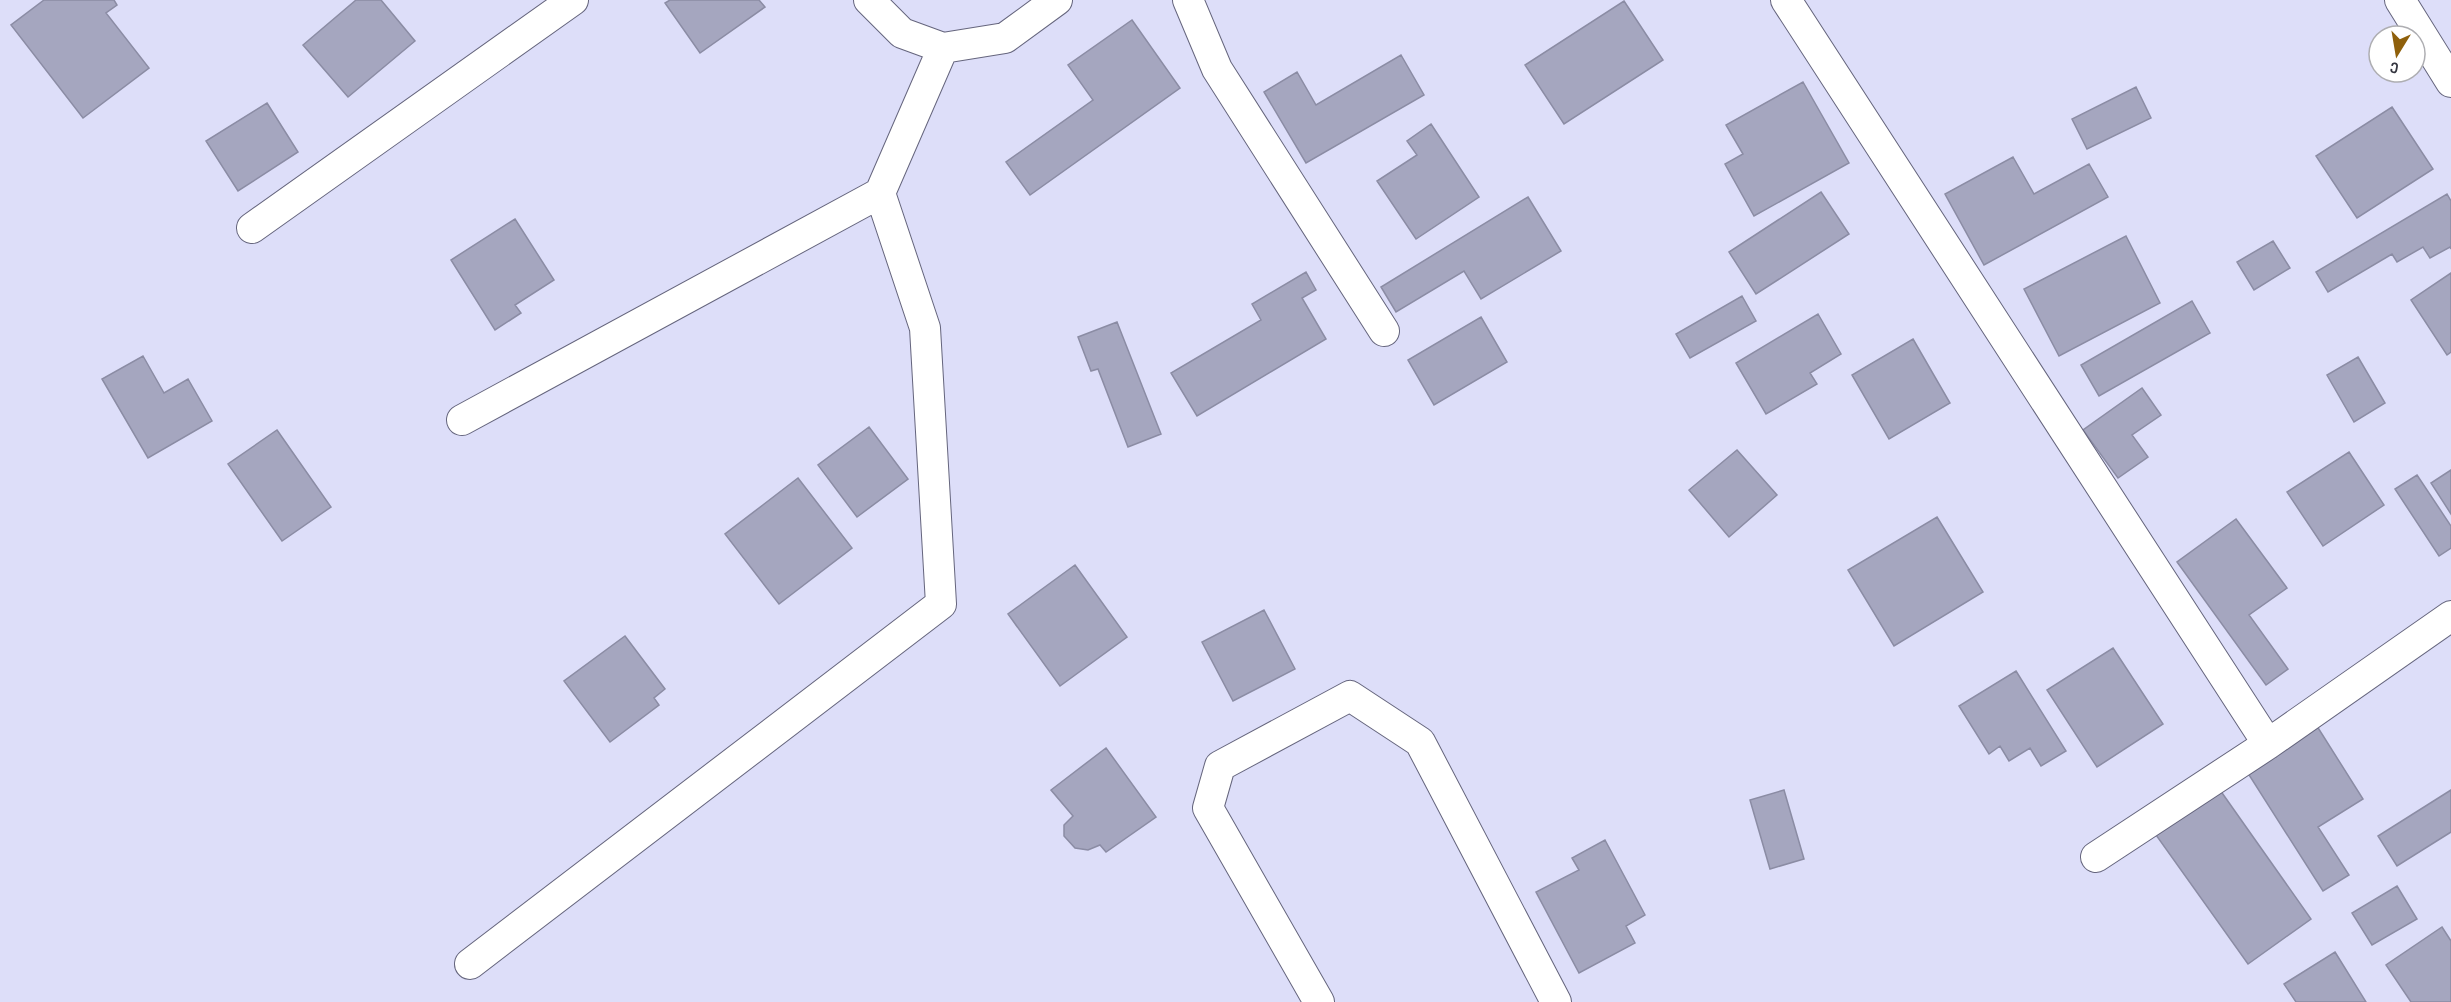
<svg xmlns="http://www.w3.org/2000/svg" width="2451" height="1002" font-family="'Sofia Sans Condensed',sans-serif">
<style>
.building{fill:#a5a6bf;stroke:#8b8ca4;stroke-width:1.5}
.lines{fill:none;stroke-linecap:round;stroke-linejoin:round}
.street-casing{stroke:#65657d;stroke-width:32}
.street{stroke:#fff;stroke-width:30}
</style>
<rect width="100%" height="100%" fill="#dddef9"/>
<path class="building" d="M 44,0 L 114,0 L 117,5 L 106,13 L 149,68 L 83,118 L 11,25 Z
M 356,0 L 381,0 L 415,41 L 348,97 L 303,45 Z
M 670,0 L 759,0 L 765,7 L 700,53 L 665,3 Z
M 1624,1 L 1663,60 L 1564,124 L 1525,65 Z
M 1132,20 L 1180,88 L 1030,195 L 1006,162 L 1093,100 L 1068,65 Z
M 1401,55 L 1424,95 L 1306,163 L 1264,92 L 1297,72 L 1316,105 Z
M 1803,82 L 1849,163 L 1754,216 L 1725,164 L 1743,154 L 1726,125 Z
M 2136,87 L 2151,118 L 2087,149 L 2072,119 Z
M 267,103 L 298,152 L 238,191 L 206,141 Z
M 2392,107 L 2433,169 L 2357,218 L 2316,156 Z
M 1431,124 L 1479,197 L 1416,239 L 1377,181 L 1417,155 L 1407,141 Z
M 2013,157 L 2034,194 L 2089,164 L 2108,197 L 1984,265 L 1945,194 Z
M 1821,192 L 1849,234 L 1756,294 L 1729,252 Z
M 2447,194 L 2451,201 L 2451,249 L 2450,247 L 2430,258 L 2423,247 L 2397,262 L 2392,254 L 2328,292 L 2316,272 Z
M 1528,197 L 1561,251 L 1481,299 L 1464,271 L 1396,312 L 1381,287 Z
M 515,219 L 554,280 L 515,305 L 521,313 L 495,330 L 451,260 Z
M 2126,236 L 2160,303 L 2059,356 L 2024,289 Z
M 2273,241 L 2290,268 L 2254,290 L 2237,262 Z
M 1306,272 L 1316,290 L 1302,298 L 1326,339 L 1197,416 L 1171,373 L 1261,320 L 1252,304 Z
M 2451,273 L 2451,352 L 2447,355 L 2411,300 Z
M 1742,296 L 1756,321 L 1690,358 L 1676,334 Z
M 2192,301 L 2210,333 L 2099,396 L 2081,365 Z
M 1818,314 L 1841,354 L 1810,373 L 1817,384 L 1766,414 L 1736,363 Z
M 1481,317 L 1507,362 L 1434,405 L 1408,360 Z
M 1117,322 L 1161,434 L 1128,447 L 1098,369 L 1091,371 L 1078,337 Z
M 1913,339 L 1950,403 L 1889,439 L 1852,375 Z
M 143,356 L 164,393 L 188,379 L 212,421 L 148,458 L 102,379 Z
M 2358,357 L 2385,403 L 2354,422 L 2327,375 Z
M 2142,388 L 2161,415 L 2132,435 L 2148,457 L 2118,478 L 2083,430 Z
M 869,427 L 908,479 L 857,517 L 818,465 Z
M 277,430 L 331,507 L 282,541 L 228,464 Z
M 1737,450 L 1777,495 L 1729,537 L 1689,490 Z
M 2349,452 L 2384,505 L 2323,546 L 2287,492 Z
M 2451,470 L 2451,514 L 2431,483 Z
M 2417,475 L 2451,526 L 2451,548 L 2439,556 L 2395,489 Z
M 798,478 L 852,548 L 779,604 L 725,534 Z
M 1937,517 L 1983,592 L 1894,646 L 1848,570 Z
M 2236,519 L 2287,588 L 2249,615 L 2288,669 L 2266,685 L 2177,562 Z
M 1075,565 L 1127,637 L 1060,686 L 1008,614 Z
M 1264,610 L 1295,669 L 1233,701 L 1202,642 Z
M 625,636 L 665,689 L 654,698 L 659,705 L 610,742 L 564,681 Z
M 2113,648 L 2163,724 L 2097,767 L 2047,690 Z
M 2016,671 L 2066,751 L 2041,766 L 2030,748 L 2009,761 L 2000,746 L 1989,754 L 1959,706 Z
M 2315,723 L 2363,799 L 2318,827 L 2349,875 L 2323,891 L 2244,767 Z
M 1106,748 L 1156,817 L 1106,852 L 1100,845 L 1088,850 L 1075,848 L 1064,836 L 1064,825 L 1073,816 L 1051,790 Z
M 1784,790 L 1804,859 L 1770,869 L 1750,800 Z
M 2220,790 L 2311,919 L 2248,964 L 2156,835 Z
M 2451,790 L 2451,832 L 2397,866 L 2378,836 Z
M 1605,840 L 1645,915 L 1626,926 L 1635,943 L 1579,973 L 1536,892 L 1579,870 L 1572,858 Z
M 2397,886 L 2417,919 L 2372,945 L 2352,913 Z
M 2442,927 L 2451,941 L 2451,1002 L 2411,1002 L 2386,965 Z
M 2335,952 L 2366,1002 L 2296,1002 L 2284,984 Z"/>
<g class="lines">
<defs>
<path id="street" d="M 869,0 L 902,33 L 943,48 L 1005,38 L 1057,0
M 1188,0 L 1217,69 L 1384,331
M 1786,0 L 2268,744
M 2400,0 L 2451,82
M 252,228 L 573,0
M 462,420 L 880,193
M 2096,857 L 2268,744 L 2451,616
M 470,964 L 941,604 L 925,328 L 880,193 L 943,48
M 1319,1002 L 1208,808 L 1220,766 L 1350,696 L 1420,742 L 1556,1002"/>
</defs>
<use href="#street" class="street-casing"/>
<use href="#street" class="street"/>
</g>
<g transform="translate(2397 54) rotate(191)"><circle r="28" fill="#ffffff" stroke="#aeaeb2" stroke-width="1.5"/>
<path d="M0-4.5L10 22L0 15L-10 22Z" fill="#8f600b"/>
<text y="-9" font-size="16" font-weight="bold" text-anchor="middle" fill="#34353f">С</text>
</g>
</svg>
